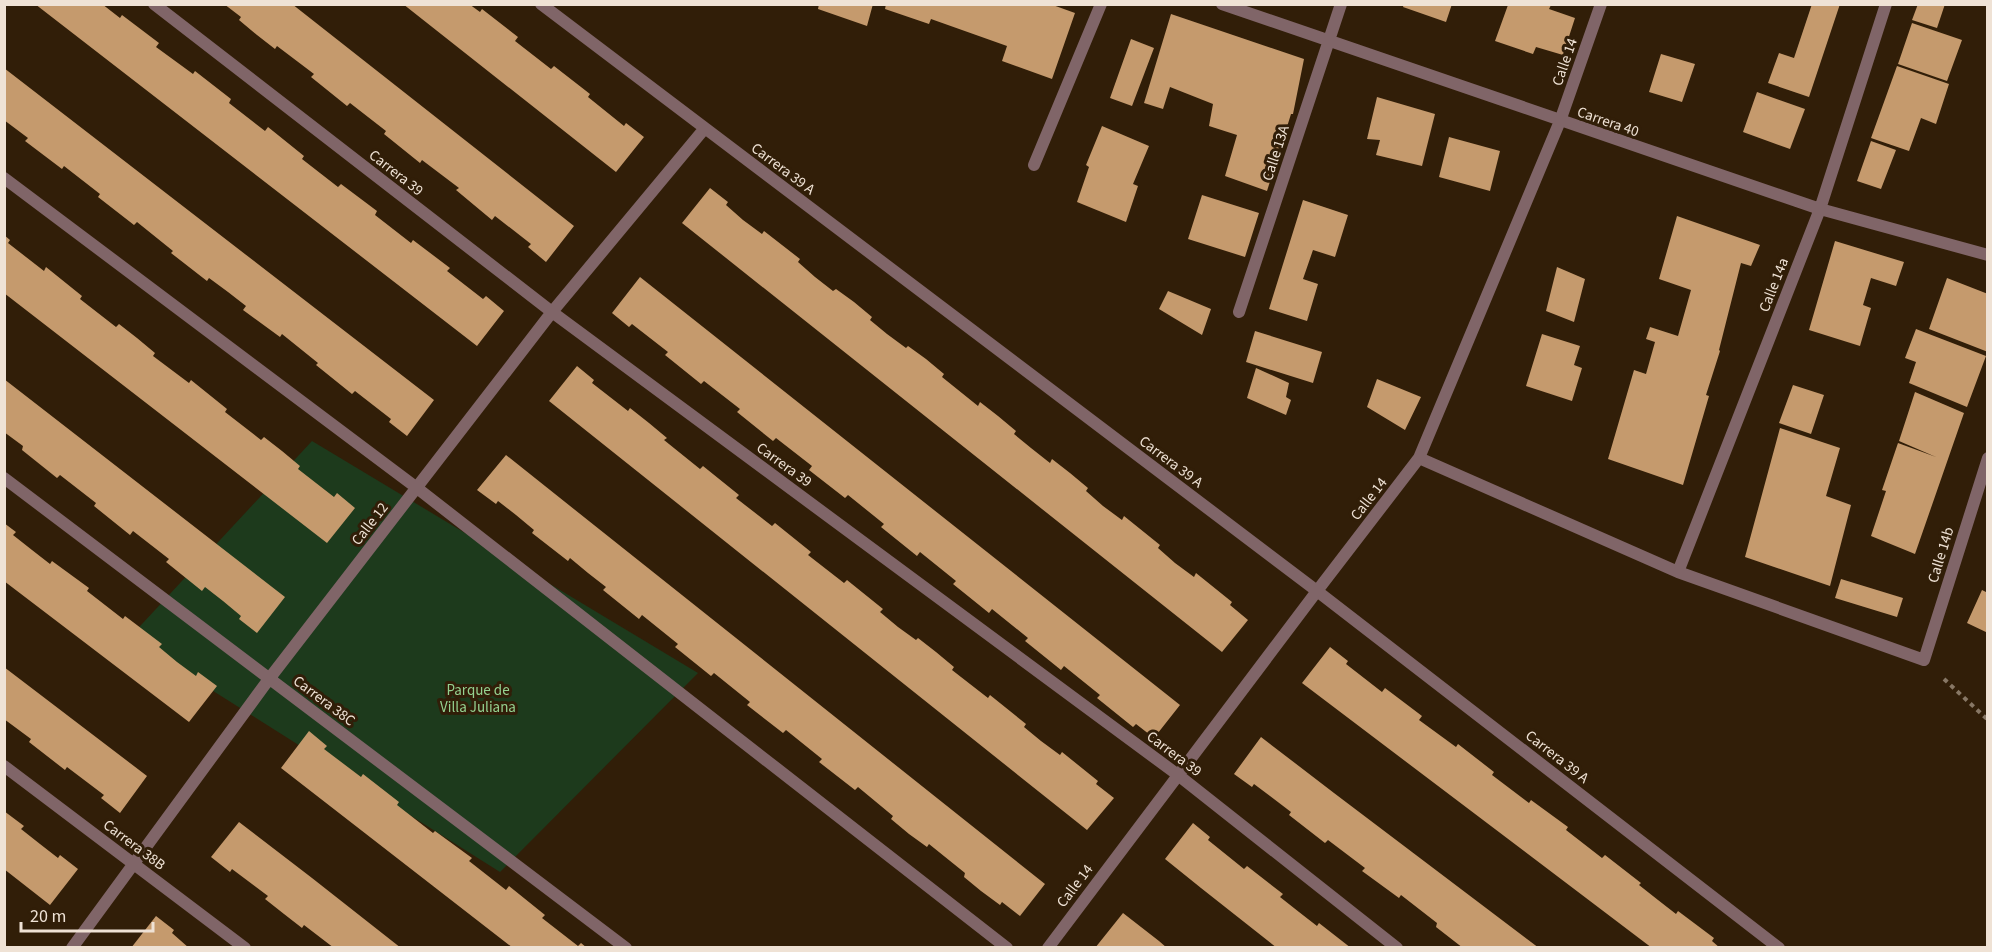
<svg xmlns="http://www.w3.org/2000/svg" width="1992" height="952" font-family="'Source Sans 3',sans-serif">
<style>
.green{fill:#1d3a1c}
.building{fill:#c59a6d}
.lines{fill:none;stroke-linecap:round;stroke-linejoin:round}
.path{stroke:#877765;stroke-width:4;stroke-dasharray:4.5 4.5;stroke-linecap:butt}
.street{stroke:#806568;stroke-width:12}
.labels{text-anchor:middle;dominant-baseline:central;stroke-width:6;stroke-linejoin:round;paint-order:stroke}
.street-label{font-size:15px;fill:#efe2d5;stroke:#311e08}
.park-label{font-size:15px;fill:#94d190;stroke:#311e08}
</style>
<rect width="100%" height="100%" fill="#311e08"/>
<path class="green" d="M 312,441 L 698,673 L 500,872 L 129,638 Z"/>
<path class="building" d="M 35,4 L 102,4 L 120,18 L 122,15 L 159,43 L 156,47 L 193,74 L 195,71 L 231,99 L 229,103 L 265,131 L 268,127 L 304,156 L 302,159 L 338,187 L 341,184 L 377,211 L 375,215 L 411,243 L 413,240 L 450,268 L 447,271 L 483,299 L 486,296 L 504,311 L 477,346 Z
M 224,4 L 292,4 L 574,226 L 546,262 L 528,247 L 531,244 L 495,216 L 492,220 L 456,190 L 459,188 L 422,160 L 420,163 L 384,134 L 386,131 L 350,103 L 347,106 L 311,77 L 314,74 L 277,46 L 275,49 L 257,35 L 239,20 L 241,17 Z
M 403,4 L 469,4 L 480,12 L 482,9 L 518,37 L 515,41 L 551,69 L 554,66 L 590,94 L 588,97 L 624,126 L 626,123 L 644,137 L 616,172 Z
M 819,4 L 873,4 L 867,26 L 818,9 Z
M 886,4 L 1050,4 L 1075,13 L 1052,79 L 1002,61 L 1007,46 L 931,19 L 929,24 L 885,9 Z
M 1404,4 L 1452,4 L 1446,22 L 1403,7 Z
M 1812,4 L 1840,4 L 1809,97 L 1768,83 L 1779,53 L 1794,58 Z
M 1918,4 L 1945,4 L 1937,28 L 1912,20 Z
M 1508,5 L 1551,5 L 1549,9 L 1575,18 L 1563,55 L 1536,47 L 1533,54 L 1495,41 Z
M 1171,14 L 1304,59 L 1293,114 L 1291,114 L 1267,191 L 1225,176 L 1237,135 L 1209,126 L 1213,104 L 1170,87 L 1163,109 L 1144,103 Z
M 1912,23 L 1962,40 L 1947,81 L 1898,64 Z
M 1131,39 L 1154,48 L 1132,106 L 1110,98 Z
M 1661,54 L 1695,64 L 1682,102 L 1649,92 Z
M 1897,66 L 1949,84 L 1936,124 L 1921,118 L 1909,151 L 1871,138 Z
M 4,68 L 434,400 L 407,436 L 389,422 L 391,419 L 355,391 L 352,394 L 316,365 L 318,363 L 282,334 L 280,337 L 243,310 L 246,306 L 228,292 L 209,278 L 207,281 L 171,253 L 173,251 L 137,222 L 134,225 L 98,197 L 100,194 L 64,166 L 62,169 L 25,141 L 28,138 L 4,120 Z
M 1757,92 L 1805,109 L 1790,149 L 1743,132 Z
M 1377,97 L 1435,114 L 1422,166 L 1376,155 L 1380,140 L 1367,139 Z
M 1102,126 L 1149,146 L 1133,184 L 1138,186 L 1126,222 L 1077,202 L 1089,167 L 1086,165 Z
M 1449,137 L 1500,151 L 1490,191 L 1439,177 Z
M 1871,141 L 1896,150 L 1881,189 L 1857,181 Z
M 710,188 L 728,202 L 726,205 L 743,220 L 762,234 L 764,231 L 800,259 L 798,262 L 815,277 L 833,291 L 836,289 L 854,302 L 872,317 L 870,320 L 887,334 L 906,348 L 908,346 L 926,359 L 944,374 L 942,377 L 978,406 L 980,402 L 998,416 L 1016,431 L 1014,434 L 1031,448 L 1050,463 L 1052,459 L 1070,473 L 1088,488 L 1086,491 L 1103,506 L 1122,520 L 1124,516 L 1160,545 L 1158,548 L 1175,563 L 1194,577 L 1196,573 L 1232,602 L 1230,605 L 1248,620 L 1222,652 L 682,223 Z
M 1202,195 L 1259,213 L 1245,257 L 1188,239 Z
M 1303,200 L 1348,215 L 1335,257 L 1313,250 L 1303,279 L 1318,284 L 1307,321 L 1269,309 Z
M 1677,216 L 1760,245 L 1751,266 L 1741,263 L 1719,350 L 1720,351 L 1706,395 L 1709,396 L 1683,485 L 1608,459 L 1634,370 L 1646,374 L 1655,342 L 1646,339 L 1650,327 L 1678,336 L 1691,290 L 1659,279 Z
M 4,235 L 10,240 L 8,243 L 44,271 L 46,267 L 82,296 L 80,299 L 116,327 L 119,324 L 137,338 L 155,353 L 153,356 L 189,383 L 191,380 L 227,409 L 225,412 L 261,440 L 264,437 L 282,451 L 300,466 L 298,469 L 334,497 L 337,493 L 355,508 L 327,543 L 4,293 Z
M 1835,241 L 1904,262 L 1896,286 L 1871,278 L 1863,305 L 1871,308 L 1860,346 L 1809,330 Z
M 1557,267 L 1585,279 L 1574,322 L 1546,311 Z
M 640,277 L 1180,705 L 1154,738 L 1136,724 L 1133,727 L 1097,698 L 1100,695 L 1064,666 L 1061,670 L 1025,641 L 1028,638 L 992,609 L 989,613 L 953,584 L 956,581 L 920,552 L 917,556 L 881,527 L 884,524 L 848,495 L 845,498 L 809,470 L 812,466 L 776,438 L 773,441 L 737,412 L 740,409 L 704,381 L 701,384 L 665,355 L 668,352 L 632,324 L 629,327 L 612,313 Z
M 1947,278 L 1988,294 L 1988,352 L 1929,329 Z
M 1168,291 L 1211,309 L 1202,335 L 1159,309 Z
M 1916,329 L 1986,356 L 1967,407 L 1909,383 L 1916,362 L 1905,358 Z
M 1255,331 L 1322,352 L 1313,383 L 1246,362 Z
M 1542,334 L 1580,346 L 1574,365 L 1582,368 L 1572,401 L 1526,386 Z
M 577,366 L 594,380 L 592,383 L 628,411 L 630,408 L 649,423 L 667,438 L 664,440 L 700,469 L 703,466 L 739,495 L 736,498 L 772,526 L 775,523 L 811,552 L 808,555 L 844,583 L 847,580 L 883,609 L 880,612 L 898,627 L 916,640 L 918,638 L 936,652 L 954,667 L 952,670 L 988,698 L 990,695 L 1026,724 L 1024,727 L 1041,741 L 1060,755 L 1062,752 L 1098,781 L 1096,784 L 1114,798 L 1087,830 L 549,401 Z
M 1256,368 L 1289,383 L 1286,397 L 1291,400 L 1286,415 L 1247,398 Z
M 4,379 L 285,597 L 257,633 L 239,619 L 241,616 L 223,601 L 205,587 L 202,591 L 166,562 L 169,559 L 133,531 L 130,535 L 94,506 L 96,503 L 60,475 L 57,478 L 22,450 L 23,446 L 4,432 Z
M 1377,379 L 1421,397 L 1405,430 L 1367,407 Z
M 1793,385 L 1824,395 L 1811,434 L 1779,423 Z
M 1915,392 L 1964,413 L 1915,554 L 1871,536 L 1886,491 L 1882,490 L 1898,443 L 1936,457 L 1899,441 Z
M 1780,428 L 1840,448 L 1826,496 L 1851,505 L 1830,586 L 1745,557 Z
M 506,455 L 1045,884 L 1020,916 L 1002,902 L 1000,905 L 981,891 L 964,877 L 965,873 L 929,844 L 927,847 L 909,834 L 891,819 L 893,816 L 858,787 L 855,790 L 819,762 L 822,759 L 786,730 L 783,733 L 747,705 L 750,702 L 714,673 L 711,676 L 675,647 L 678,644 L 642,615 L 639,619 L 603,590 L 606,587 L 588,573 L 570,558 L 568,561 L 532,533 L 534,530 L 516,515 L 498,501 L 496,504 L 477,490 Z
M 4,523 L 16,532 L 13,535 L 32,550 L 50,564 L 52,561 L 89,588 L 87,591 L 123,619 L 125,616 L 162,644 L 159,647 L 177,662 L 196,676 L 198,672 L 217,686 L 189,722 L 4,581 Z
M 1841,579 L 1903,598 L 1897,617 L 1835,598 Z
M 1982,590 L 1988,593 L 1988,633 L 1967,623 Z
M 1330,647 L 1348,661 L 1346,664 L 1382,692 L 1385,688 L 1422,716 L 1419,720 L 1456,747 L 1458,744 L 1494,772 L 1492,775 L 1529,803 L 1531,800 L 1568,827 L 1566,830 L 1602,858 L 1605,855 L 1641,883 L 1639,885 L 1658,900 L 1676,914 L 1678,911 L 1714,938 L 1712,941 L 1720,948 L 1652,948 L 1302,683 Z
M 4,667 L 147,776 L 120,813 L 101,798 L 104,795 L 67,767 L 65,770 L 29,742 L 31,739 L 4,719 Z
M 309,731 L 327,746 L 324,749 L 361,777 L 363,774 L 399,802 L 397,805 L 433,833 L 435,831 L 472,858 L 469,861 L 506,890 L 509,886 L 545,915 L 542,918 L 578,946 L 581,943 L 587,948 L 513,948 L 281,768 Z
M 1261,737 L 1334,793 L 1539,948 L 1463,948 L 1436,927 L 1437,923 L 1401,895 L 1399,898 L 1362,871 L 1365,868 L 1328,840 L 1325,843 L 1289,815 L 1291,812 L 1254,784 L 1252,787 L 1234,774 Z
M 4,811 L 24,826 L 21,829 L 40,844 L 58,858 L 60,855 L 78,869 L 50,905 L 4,869 Z
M 239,822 L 312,878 L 401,948 L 334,948 L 304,925 L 302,928 L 284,914 L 265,899 L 268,896 L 232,869 L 230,872 L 211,857 Z
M 1193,823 L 1210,837 L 1208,840 L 1244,869 L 1247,866 L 1283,894 L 1280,897 L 1299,912 L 1317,926 L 1319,923 L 1351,948 L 1277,948 L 1201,888 L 1165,859 Z
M 1123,913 L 1159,941 L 1167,948 L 1095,948 Z
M 156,916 L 174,930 L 172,933 L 189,948 L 131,948 Z"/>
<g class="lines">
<path class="path" d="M 1944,679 L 1988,720"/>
<path class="street" d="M 154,4 L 552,312 L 1178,775 L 1397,948
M 541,4 L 1317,591 L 1779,948
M 1222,4 L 1820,209 L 1988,255
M 1034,165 L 1101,4
M 4,178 L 417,488 L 1007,948
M 1239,312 L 1341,4
M 1419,458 L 1678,572 L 1924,660 L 1988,458
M 4,478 L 626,948
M 1678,572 L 1820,209 L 1886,4
M 4,766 L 245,948
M 72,948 L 269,679 L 552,312 L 705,128
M 1048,948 L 1317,591 L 1419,458 L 1560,121 L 1601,4"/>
</g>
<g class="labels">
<g class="street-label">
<text transform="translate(1565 62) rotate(-71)">Calle 14</text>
<text transform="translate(1608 122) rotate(19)">Carrera 40</text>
<text transform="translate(1276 153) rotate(-72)">Calle 13A</text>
<text transform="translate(783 169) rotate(37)">Carrera 39 A</text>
<text transform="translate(396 173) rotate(38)">Carrera 39</text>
<text transform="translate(1774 285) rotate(-69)">Calle 14a</text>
<text transform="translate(1171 462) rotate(37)">Carrera 39 A</text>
<text transform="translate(784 465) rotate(36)">Carrera 39</text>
<text transform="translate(1369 499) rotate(-52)">Calle 14</text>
<text transform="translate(370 524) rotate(-52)">Calle 12</text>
<text transform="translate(1941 555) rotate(-73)">Calle 14b</text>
<text transform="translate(324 701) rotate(37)">Carrera 38C</text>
<text transform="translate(1174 754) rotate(37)">Carrera 39</text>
<text transform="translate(1557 757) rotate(38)">Carrera 39 A</text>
<text transform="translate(134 845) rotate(37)">Carrera 38B</text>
<text transform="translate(1075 886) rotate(-53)">Calle 14</text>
</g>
<g class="park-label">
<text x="478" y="690">Parque de<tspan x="478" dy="17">Villa Juliana</tspan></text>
</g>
</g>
<rect width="1992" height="952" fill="none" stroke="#efe2d5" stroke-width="12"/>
<path d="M21 922v9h132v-9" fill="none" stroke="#efe2d5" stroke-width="3"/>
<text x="30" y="922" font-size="18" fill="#efe2d5" stroke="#311e08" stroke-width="4.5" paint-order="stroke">20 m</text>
</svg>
